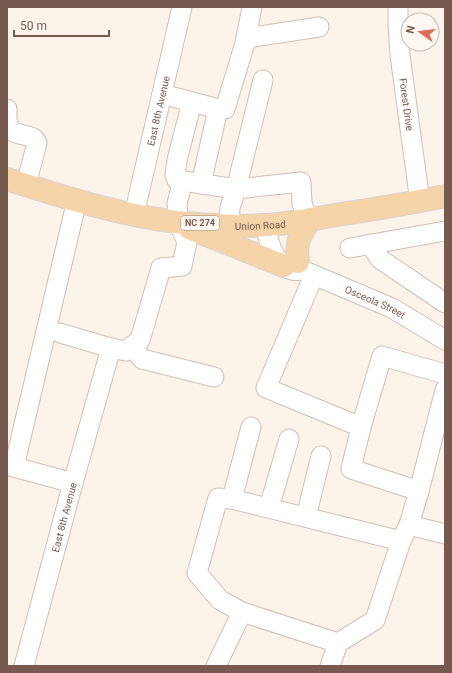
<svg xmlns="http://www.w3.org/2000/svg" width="452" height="673" font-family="Roboto,sans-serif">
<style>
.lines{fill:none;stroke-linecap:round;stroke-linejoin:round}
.minor-casing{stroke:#d0beb3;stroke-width:21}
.major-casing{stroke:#d9d1ce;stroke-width:24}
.minor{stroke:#fff;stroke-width:19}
.major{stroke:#f5d4a9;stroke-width:22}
.labels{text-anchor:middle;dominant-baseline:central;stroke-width:3;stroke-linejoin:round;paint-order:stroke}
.shield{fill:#fef8f2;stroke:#9f8980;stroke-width:1}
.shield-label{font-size:9px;font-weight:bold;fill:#765a4f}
.street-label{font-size:10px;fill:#765a4f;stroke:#fef8f2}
</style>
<rect width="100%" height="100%" fill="#fcf4eb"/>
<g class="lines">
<defs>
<g id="minor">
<path id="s1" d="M 398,7 L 398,25 L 400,55 L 420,202"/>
<path d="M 246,38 L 319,27"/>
<path d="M 162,94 L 192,102 L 177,160 L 175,176 L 177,180 L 236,189 L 301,182 L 302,203 L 308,220"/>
<path d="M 192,102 L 218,109 L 225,109 L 245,43 L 252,7"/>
<path d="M 7,109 C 7,115 6,123 10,128 C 16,138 33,132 37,143 L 26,185"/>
<path d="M 201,184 L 218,109"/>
<path id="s2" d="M 134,215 L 182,7"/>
<path d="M 229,225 L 230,208 L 236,189 L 263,80"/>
<path id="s3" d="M 265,225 C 268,240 275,266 292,270 C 295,271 299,270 302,270 L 392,308 L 445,340"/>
<path d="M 370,244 L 380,259 L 445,303"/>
<path d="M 350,248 L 445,231"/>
<path d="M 314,275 L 266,388 L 361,427 L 382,356 L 445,374"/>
<path d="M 60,333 L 111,348"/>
<path d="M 132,346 L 142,359 L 214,377"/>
<path d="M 361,427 L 351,469 L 419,491 L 409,525 L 401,541 L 375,620 L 338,643 L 242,612 L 220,600 L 197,573 L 218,498 L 232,499 L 401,541"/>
<path d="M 7,465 L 73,483"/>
<path d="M 14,467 L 77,200"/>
<path d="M 419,491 L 445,390"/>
<path d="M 232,499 L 251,427"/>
<path d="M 269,508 L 289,439"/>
<path d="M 306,517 L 321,456"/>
<path d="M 409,525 L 445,534"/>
<path id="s4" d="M 24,666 L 73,483 L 111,348 L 126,351 L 140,340 L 161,268 L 182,266 L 187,242 L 178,222 L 177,203 L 183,181"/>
<path d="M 216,666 L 242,612"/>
<path d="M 330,666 L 338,643"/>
</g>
<g id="major">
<path id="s5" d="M 7,179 C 63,197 119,215 177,222 C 204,225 239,227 265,225 C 293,224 321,217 349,213 C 381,208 413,203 445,196"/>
<path d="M 189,228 L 284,266"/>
<path d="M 298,262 C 295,242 300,236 310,219"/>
</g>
</defs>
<use href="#minor" class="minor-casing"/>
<use href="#major" class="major-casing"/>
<use href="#minor" class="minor"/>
<use href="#major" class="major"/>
</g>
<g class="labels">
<rect class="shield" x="181" y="216" width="38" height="14" rx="3"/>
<g class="shield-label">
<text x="200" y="223">NC 274</text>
</g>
<g class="street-label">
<text stroke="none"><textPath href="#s1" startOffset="98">Forest Drive</textPath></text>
<text stroke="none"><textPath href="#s2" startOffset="107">East 8th Avenue</textPath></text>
<text stroke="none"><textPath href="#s5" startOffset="259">Union Road</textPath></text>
<text stroke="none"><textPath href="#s3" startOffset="145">Osceola Street</textPath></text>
<text stroke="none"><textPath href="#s4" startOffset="154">East 8th Avenue</textPath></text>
</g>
</g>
<rect width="452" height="673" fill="none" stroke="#765a4f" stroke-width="16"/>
<g transform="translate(420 32) rotate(284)"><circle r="19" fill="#fef8f2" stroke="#c8b9b1"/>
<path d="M0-3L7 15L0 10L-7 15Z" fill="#dd6e59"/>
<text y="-6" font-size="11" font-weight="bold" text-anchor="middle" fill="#765a4f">N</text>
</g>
<path d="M14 30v6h95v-6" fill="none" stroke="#765a4f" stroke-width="2"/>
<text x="20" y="30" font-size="12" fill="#765a4f" stroke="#fef8f2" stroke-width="3" paint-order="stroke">50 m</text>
</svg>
